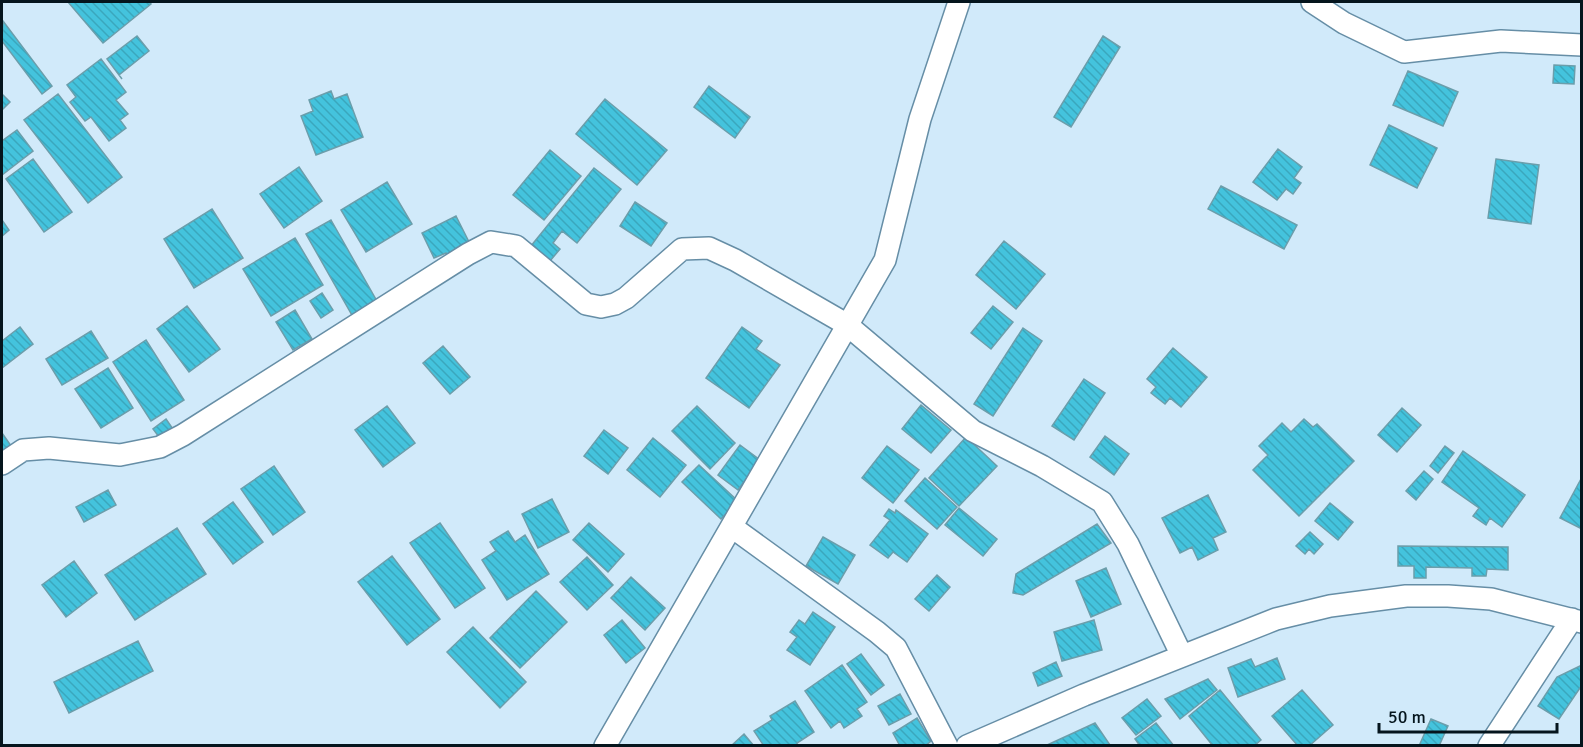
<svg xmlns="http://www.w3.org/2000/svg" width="1583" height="747" font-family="Signika,sans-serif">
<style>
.building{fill:url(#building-back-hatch);stroke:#6b9eab;stroke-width:1.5}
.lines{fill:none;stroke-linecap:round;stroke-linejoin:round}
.minor-casing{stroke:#668ea6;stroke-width:24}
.minor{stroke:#fff;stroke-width:21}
</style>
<defs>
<pattern id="building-back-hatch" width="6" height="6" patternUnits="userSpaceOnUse" patternTransform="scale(1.5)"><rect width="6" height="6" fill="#44c3dd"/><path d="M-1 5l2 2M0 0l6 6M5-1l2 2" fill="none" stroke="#3aa7bd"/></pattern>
</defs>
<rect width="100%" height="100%" fill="#d1eafa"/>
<path class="building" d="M 68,2 L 149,2 L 151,4 L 103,43 Z
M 3,21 L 52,86 L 42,94 L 2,41 Z
M 137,36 L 149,51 L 119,75 L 122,79 L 107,59 Z
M 1103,36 L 1120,47 L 1071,127 L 1054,117 Z
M 101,59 L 126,92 L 116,100 L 128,114 L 120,120 L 126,128 L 109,141 L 91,117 L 85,121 L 70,102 L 76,97 L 67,85 Z
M 1554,65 L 1575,66 L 1574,84 L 1553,83 Z
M 1408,71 L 1458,92 L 1443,126 L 1393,105 Z
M 709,86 L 750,117 L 735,138 L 694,107 Z
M 331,91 L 334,99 L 347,94 L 363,137 L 316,155 L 301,116 L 313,111 L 309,100 Z
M 2,94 L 10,102 L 2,110 Z
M 58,94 L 122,177 L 88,203 L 24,120 Z
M 605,99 L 667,150 L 637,185 L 576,134 Z
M 1389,125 L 1437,148 L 1417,188 L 1370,165 Z
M 17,130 L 33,151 L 2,175 L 2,141 Z
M 1278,149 L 1302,167 L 1294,178 L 1301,183 L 1293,194 L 1286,189 L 1277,200 L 1253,182 Z
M 550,150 L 581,176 L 544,220 L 513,195 Z
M 33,159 L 72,212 L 44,232 L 6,179 Z
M 1496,159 L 1539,165 L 1531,224 L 1488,218 Z
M 299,167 L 322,201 L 284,228 L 260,194 Z
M 594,168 L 621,189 L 577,243 L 562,231 L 553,243 L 560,249 L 550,261 L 531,246 Z
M 387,182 L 412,224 L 366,252 L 341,210 Z
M 1221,186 L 1297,225 L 1284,249 L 1208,209 Z
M 635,202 L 667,223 L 651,246 L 620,226 Z
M 212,209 L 243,258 L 194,288 L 164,239 Z
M 456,216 L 469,242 L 459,247 L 463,254 L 450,261 L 446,253 L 434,258 L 422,233 Z
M 2,220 L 9,230 L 2,236 Z
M 331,220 L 378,303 L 353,317 L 306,234 Z
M 295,238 L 323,285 L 271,316 L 243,269 Z
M 1004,241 L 1045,274 L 1016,309 L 976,275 Z
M 322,293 L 333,310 L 321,318 L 310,301 Z
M 187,306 L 220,349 L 189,372 L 157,329 Z
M 993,306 L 1013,322 L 991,349 L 971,333 Z
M 295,310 L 312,339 L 293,350 L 276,322 Z
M 20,327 L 33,344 L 2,368 L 2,341 Z
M 742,327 L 762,341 L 756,349 L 780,365 L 749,408 L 706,378 Z
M 1023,328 L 1042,341 L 993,416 L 974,404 Z
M 91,331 L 108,358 L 62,385 L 46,359 Z
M 146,340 L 184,400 L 151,421 L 113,362 Z
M 443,346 L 470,377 L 450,394 L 423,363 Z
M 1173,348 L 1207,377 L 1181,407 L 1170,398 L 1165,404 L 1151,393 L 1156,387 L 1147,379 Z
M 108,368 L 133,408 L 101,428 L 75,389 Z
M 1084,379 L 1105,393 L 1074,440 L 1052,426 Z
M 921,405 L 951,430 L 931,453 L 902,429 Z
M 387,406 L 415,443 L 383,467 L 355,430 Z
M 697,406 L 735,443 L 710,469 L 672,431 Z
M 1402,408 L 1421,425 L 1397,452 L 1378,435 Z
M 166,419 L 175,432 L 162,441 L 153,429 Z
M 1304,419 L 1313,427 L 1317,424 L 1354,461 L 1299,516 L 1253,470 L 1268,455 L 1259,446 L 1282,423 L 1291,432 Z
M 604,430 L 628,448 L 608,474 L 584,456 Z
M 2,433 L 14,450 L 2,459 Z
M 1105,436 L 1129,454 L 1114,475 L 1090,457 Z
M 966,437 L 997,466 L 959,506 L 929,478 Z
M 653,438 L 686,465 L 660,497 L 627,470 Z
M 740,445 L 760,460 L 738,490 L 718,475 Z
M 887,446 L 919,470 L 893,503 L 862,478 Z
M 1445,446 L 1454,453 L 1438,473 L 1430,466 Z
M 1463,451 L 1525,495 L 1502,527 L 1490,518 L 1486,525 L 1473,516 L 1479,508 L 1442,482 Z
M 699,465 L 738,501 L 721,519 L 682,482 Z
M 274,466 L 305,512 L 273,535 L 241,489 Z
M 1424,471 L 1433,479 L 1416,500 L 1406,491 Z
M 1582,477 L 1582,529 L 1560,518 Z
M 925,478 L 957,507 L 937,529 L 905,501 Z
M 108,490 L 116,505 L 84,522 L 76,507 Z
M 1208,495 L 1226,532 L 1213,538 L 1218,550 L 1198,560 L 1192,547 L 1180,553 L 1162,518 Z
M 552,499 L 569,532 L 538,548 L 522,514 Z
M 233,502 L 263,542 L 233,564 L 203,524 Z
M 1330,503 L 1353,522 L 1338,540 L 1315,521 Z
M 959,508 L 997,539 L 983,556 L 945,525 Z
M 889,509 L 895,513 L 896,510 L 928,534 L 907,562 L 893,552 L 888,558 L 870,545 L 890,520 L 884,516 Z
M 440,523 L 485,588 L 455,608 L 410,543 Z
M 589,523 L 624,554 L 608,572 L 573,540 Z
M 1097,524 L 1111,543 L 1023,595 L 1013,593 L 1016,574 Z
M 177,528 L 206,574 L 135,620 L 105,575 Z
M 508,531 L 515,542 L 525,535 L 549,574 L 507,600 L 482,560 L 496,551 L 490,542 Z
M 1310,532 L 1323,544 L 1314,554 L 1309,549 L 1305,554 L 1296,546 Z
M 823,537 L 855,555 L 838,584 L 806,566 Z
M 1398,546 L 1508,547 L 1508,570 L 1487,569 L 1486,576 L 1472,576 L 1472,568 L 1426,567 L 1426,578 L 1414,578 L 1414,566 L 1398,566 Z
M 392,556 L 440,619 L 407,645 L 358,582 Z
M 587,557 L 613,585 L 587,610 L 560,582 Z
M 74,561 L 97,593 L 66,617 L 42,585 Z
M 1106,568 L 1121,604 L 1091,617 L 1076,581 Z
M 937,575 L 950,587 L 929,611 L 915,599 Z
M 631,577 L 665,608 L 645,630 L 611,598 Z
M 536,591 L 567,622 L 520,668 L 490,638 Z
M 813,612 L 835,627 L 810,665 L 787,650 L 797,637 L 790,632 L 799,620 L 805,624 Z
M 622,620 L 645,648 L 626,663 L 604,635 Z
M 1094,620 L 1102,650 L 1062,661 L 1054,632 Z
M 473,627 L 526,682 L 500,708 L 447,652 Z
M 138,641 L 153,671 L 69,713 L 54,682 Z
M 861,654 L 884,685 L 871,695 L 847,664 Z
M 1277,658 L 1285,679 L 1238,697 L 1228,668 L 1251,659 L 1255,667 Z
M 1056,662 L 1062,676 L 1038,686 L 1033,673 Z
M 842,665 L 867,702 L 857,709 L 862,716 L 844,728 L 840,721 L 831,728 L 805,691 Z
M 1582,665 L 1582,685 L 1559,719 L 1538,706 L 1557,677 Z
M 1208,679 L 1217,690 L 1180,719 L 1165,699 Z
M 1220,690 L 1261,740 L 1254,746 L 1213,746 L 1189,716 Z
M 1302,690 L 1333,725 L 1309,746 L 1298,746 L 1272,716 Z
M 900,694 L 911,714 L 889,725 L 878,706 Z
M 1147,699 L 1161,716 L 1136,735 L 1122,718 Z
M 795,701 L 814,732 L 797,743 L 798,746 L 764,746 L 754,731 L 772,720 L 770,716 Z
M 917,718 L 931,741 L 925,746 L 900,746 L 893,733 Z
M 1431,719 L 1448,726 L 1439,746 L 1419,746 Z
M 1095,723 L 1110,745 L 1045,746 Z
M 1156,723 L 1174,746 L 1140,746 L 1135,739 Z
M 744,734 L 754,746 L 731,746 Z"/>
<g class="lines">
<defs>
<path id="minor" d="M 1312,2 L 1344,23 L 1404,52 L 1501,41 L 1582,45
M 2,464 L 23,450 L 49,448 L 120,455 L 160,447 L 183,435 L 468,254 L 491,242 L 516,246 L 586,304 L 601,307 L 615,304 L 626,298 L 682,249 L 709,248 L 735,260 L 846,324 L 973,431 L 1042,466 L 1102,502 L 1128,544 L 1182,656
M 732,527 L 877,632 L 896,648 L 947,746
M 605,746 L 885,260 L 920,119 L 959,2
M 967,746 L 1084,695 L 1276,619 L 1330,606 L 1406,596 L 1448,596 L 1491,599 L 1582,622
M 1489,746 L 1572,619"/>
</defs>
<use href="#minor" class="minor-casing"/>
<use href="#minor" class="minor"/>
</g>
<rect width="1583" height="747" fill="none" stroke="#05151d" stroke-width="6"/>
<path d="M1379 723v9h178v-9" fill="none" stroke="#05151d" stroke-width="3"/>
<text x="1388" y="723" font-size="18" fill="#05151d" stroke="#d1eafa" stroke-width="4.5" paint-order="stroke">50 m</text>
</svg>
